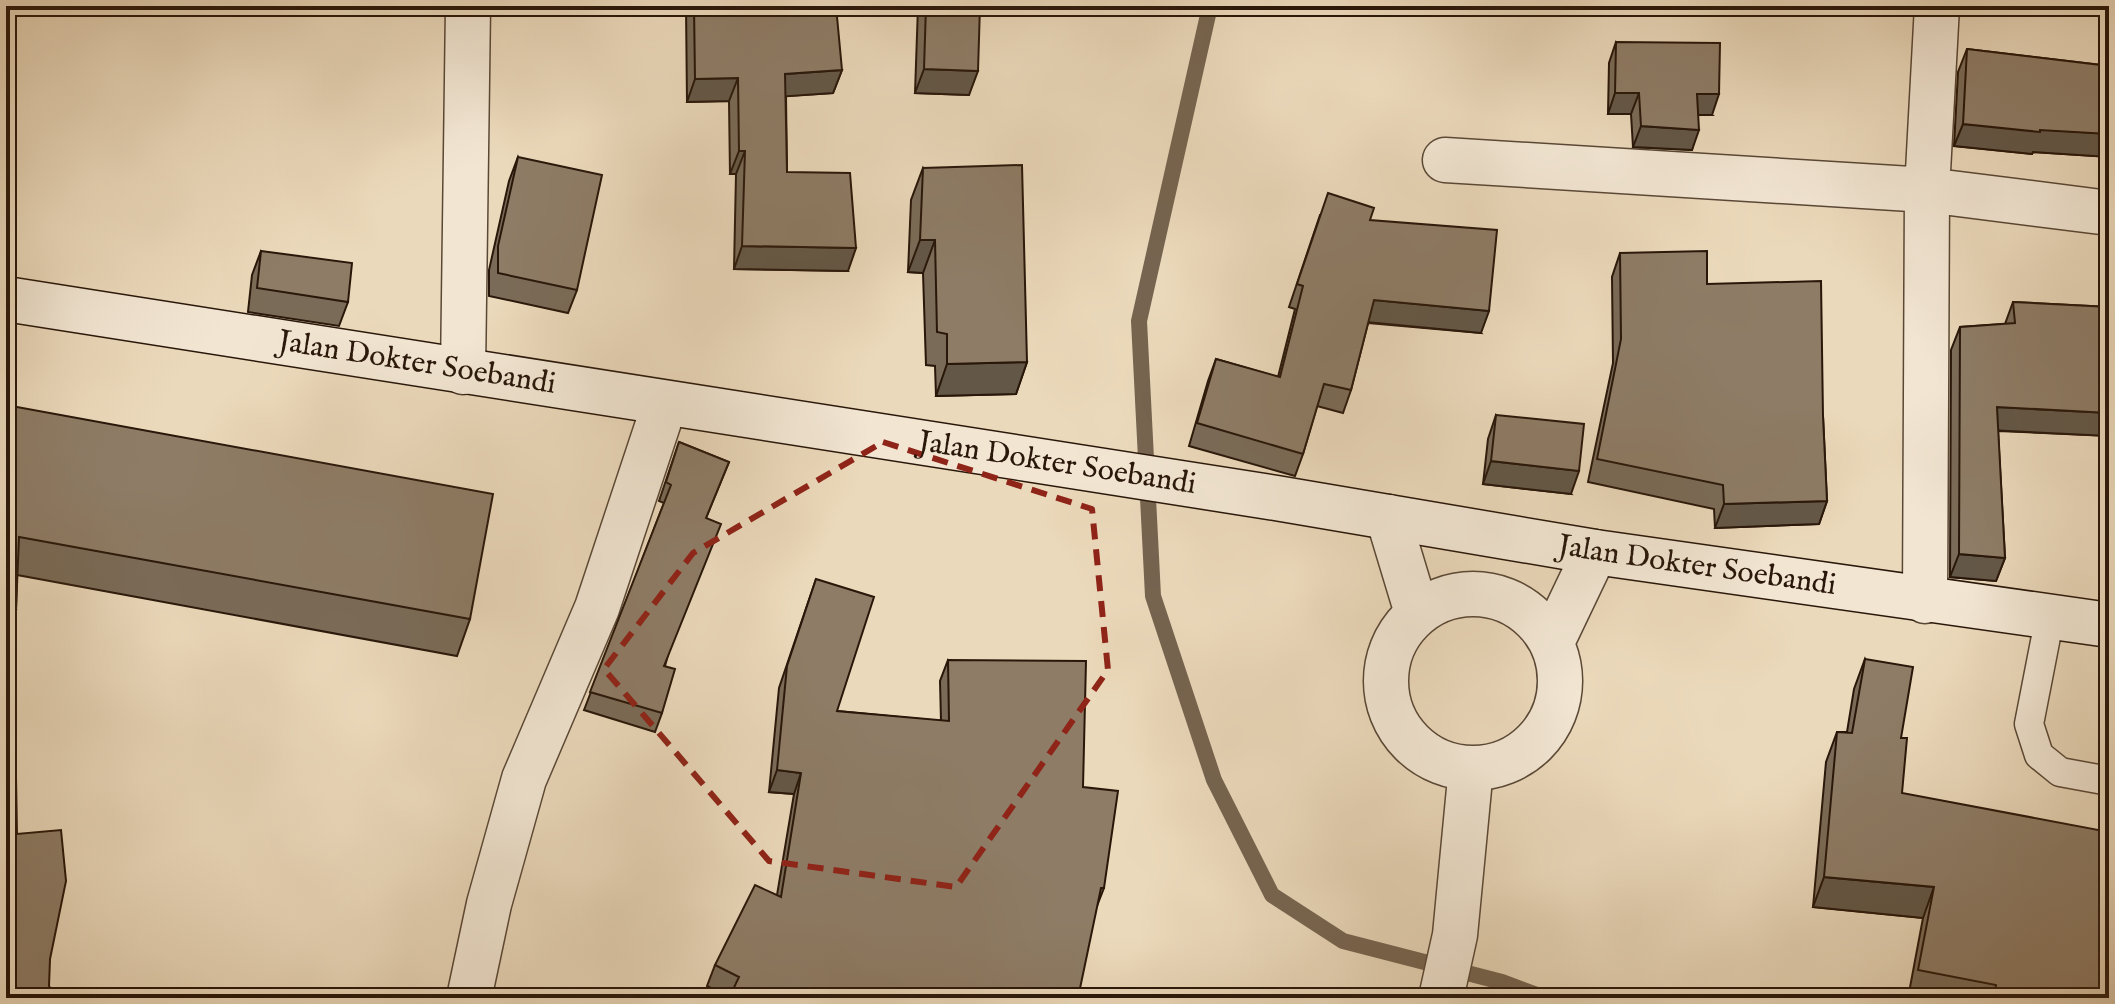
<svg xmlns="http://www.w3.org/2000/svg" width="2115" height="1004" font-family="'IM FELL English',serif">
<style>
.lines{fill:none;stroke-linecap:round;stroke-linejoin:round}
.stream{stroke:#766450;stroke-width:16}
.lane-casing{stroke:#5a4836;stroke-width:31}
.street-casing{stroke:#5a4836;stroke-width:47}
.secondary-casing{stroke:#29170a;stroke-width:47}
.lane{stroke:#f2e6d3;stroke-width:28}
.street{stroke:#f2e6d3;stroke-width:44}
.secondary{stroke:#f2e6d3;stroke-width:44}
.wall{fill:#7a6b58;stroke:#29170a;stroke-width:2}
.shaded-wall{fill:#635747;stroke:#29170a;stroke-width:2}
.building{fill:#8e7c66;stroke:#29170a;stroke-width:2}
.marked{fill:none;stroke:#8f2418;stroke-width:6;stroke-dasharray:16 10;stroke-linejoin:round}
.labels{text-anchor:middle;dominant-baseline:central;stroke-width:6;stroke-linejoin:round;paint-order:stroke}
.street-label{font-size:30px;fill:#29170a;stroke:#f2e6d3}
</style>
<rect width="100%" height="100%" fill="#ebd9bb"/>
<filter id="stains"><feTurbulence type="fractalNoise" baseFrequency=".0025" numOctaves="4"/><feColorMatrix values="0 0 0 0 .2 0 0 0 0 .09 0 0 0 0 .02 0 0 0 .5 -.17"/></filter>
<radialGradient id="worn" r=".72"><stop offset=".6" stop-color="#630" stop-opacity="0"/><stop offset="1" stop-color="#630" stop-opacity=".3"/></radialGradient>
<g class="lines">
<path class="stream" d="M 1210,6 L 1139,321 L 1153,596 L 1214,780 L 1272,895 L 1343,941 L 1502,982 L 1545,998"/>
<defs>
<path id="lane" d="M 2050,616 L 2029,724 L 2039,755 L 2060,772 L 2109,781"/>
<path id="street" d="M 1445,160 L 1927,190 L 2109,213
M 463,372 L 468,6
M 1388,517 L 1417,613
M1386 681a87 87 0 1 1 174 0a87 87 0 1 1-174 0Z
M 1925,601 L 1927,190 L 1937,6
M 1552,642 L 1595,552
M 469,998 L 489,904 L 524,779 L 597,608 L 665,403
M 1441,998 L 1455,935 L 1471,768"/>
<g id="secondary">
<path id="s1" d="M 6,299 L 1276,498 L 1595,552 L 2109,625"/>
</g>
</defs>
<use href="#lane" class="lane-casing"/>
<use href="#street" class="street-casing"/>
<use href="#secondary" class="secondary-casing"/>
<use href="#lane" class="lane"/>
<use href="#street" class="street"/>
<use href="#secondary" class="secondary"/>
</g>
<path class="wall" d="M 686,6 L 694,6 L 842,70 L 833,93 L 786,96 L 787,172 L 848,271 L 734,269 L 736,174 L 730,174 L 729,101 L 687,102 Z
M 918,6 L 980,6 L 969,95 L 915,93 Z
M 1616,42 L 1712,115 L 1698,115 L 1692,150 L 1633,147 L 1631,114 L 1608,114 L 1609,63 Z
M 1967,49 L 2109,66 L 2109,157 L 2033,152 L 2032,154 L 1954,146 L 1958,72 Z
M 518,157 L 577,290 L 568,313 L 489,296 L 489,270 L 509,181 Z
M 923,168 L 1027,362 L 1016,394 L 936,396 L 935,366 L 926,365 L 923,273 L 908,272 L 911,200 Z
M 1320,215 L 1370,220 L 1481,333 L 1368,323 L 1351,390 L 1343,413 L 1317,406 L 1303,454 L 1295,476 L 1189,446 L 1208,381 L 1216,359 L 1278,377 L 1295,309 L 1289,307 Z
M 261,251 L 348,302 L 339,326 L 248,312 L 252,275 Z
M 1620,253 L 1707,284 L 1823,416 L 1827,501 L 1819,524 L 1715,528 L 1714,509 L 1588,482 L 1613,363 L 1612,277 Z
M 2013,302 L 2109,307 L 2109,436 L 1998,431 L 2005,558 L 1996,581 L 1950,577 L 1951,350 L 1960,327 L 2005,324 Z
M 6,405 L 470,619 L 457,656 L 17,575 L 16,610 L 6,637 Z
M 1496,415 L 1571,494 L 1483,484 L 1488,439 Z
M 679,442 L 729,462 L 706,518 L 665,666 L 662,713 L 655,732 L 584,710 L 664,503 L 659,501 Z
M 2109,576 L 2109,598 L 2105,597 Z
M 816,579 L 837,711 L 941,721 L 940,681 L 948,660 L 1083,787 L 1104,888 L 1097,906 L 729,997 L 707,986 L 715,965 L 777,895 L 794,794 L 769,792 L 779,688 Z
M 1865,659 L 1901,738 L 1902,793 L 2109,998 L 1908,998 L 1923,918 L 1813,907 L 1826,762 L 1837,732 L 1847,732 L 1854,689 Z"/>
<path class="shaded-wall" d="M 924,69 L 978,71 L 969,95 L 915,93 Z
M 842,70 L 833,93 L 777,97 L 785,74 Z
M 738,78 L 729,101 L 687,102 L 695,79 Z
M 1615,93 L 1639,93 L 1631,114 L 1608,114 Z
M 1697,94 L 1719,94 L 1712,115 L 1689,115 Z
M 1963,124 L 2109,134 L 2109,157 L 2033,152 L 2032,154 L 1954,146 Z
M 1641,126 L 1699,130 L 1692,150 L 1633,147 Z
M 739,151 L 745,151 L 736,174 L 730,174 Z
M 920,240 L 935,240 L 923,273 L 908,272 Z
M 742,246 L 856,248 L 848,271 L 734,269 Z
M 1374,300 L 1489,311 L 1481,333 L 1366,322 Z
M 1027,362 L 1016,394 L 936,396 L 947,364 Z
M 1997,407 L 2109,413 L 2109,436 L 1989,430 Z
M 1491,461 L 1579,471 L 1571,494 L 1483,484 Z
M 1827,501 L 1819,524 L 1715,528 L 1724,504 Z
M 1959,554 L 2005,558 L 1996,581 L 1950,577 Z
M 6,610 L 16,610 L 6,637 Z
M 777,770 L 801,773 L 794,794 L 769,792 Z
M 1824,877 L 1934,887 L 1923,918 L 1813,907 Z"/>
<path class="building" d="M 694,6 L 836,6 L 842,70 L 785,74 L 787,172 L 850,173 L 856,248 L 742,246 L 745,151 L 739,151 L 738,78 L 695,79 Z
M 926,6 L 980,6 L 978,71 L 924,69 Z
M 1616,42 L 1720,43 L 1719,94 L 1697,94 L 1699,130 L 1641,126 L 1639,93 L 1615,93 Z
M 1967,49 L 2109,66 L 2109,134 L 2040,130 L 2040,132 L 1963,124 Z
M 518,157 L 602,175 L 577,290 L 498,273 L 498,246 Z
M 1022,165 L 1027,362 L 947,364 L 947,334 L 937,332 L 935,240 L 920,240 L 923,168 Z
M 1328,193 L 1374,208 L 1370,220 L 1497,230 L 1489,311 L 1374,300 L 1351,390 L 1324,384 L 1303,454 L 1197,423 L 1216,359 L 1280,377 L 1303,286 L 1297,284 Z
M 261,251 L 352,263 L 348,302 L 257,288 Z
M 1707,251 L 1707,284 L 1821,281 L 1823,416 L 1827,501 L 1724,504 L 1723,485 L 1597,459 L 1621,339 L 1620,253 Z
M 2013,302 L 2109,307 L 2109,413 L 1997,407 L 2005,558 L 1959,554 L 1960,327 L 2015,323 Z
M 6,405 L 493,494 L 470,619 L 19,537 L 16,610 L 6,610 Z
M 1496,415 L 1584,424 L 1579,471 L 1491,461 Z
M 679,442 L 729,462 L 706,518 L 721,524 L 664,666 L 675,669 L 662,713 L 590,692 L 671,485 L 666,482 Z
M 816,579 L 874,597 L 837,711 L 949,721 L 948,660 L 1086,661 L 1083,787 L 1118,791 L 1104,888 L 1101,888 L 1078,998 L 729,998 L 739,977 L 715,965 L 755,885 L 781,897 L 801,773 L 777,770 L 787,666 Z
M 1865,659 L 1913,667 L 1901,738 L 1907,738 L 1902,793 L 2109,832 L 2109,998 L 1994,998 L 1996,985 L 1918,970 L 1934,887 L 1824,877 L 1837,732 L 1852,733 Z
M 11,664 L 14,664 L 17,834 L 61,830 L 66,881 L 50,959 L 49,986 L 57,998 L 6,998 L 6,678 Z"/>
<path class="marked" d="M 883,442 L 1092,509 L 1108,670 L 956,887 L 769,861 L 604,669 L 693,553 Z"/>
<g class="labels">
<g class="street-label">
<text stroke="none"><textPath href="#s1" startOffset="416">Jalan Dokter Soebandi</textPath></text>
<text stroke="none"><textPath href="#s1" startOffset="1064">Jalan Dokter Soebandi</textPath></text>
<text stroke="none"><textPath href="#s1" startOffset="1712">Jalan Dokter Soebandi</textPath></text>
</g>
</g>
<rect width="2115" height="1004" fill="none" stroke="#ebd9bb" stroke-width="32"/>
<rect x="8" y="8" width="2099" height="988" fill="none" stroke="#29170a" stroke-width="4"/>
<rect x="16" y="16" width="2083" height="972" fill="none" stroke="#29170a" stroke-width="2"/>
<rect width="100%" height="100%" filter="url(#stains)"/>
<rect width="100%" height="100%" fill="url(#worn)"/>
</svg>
